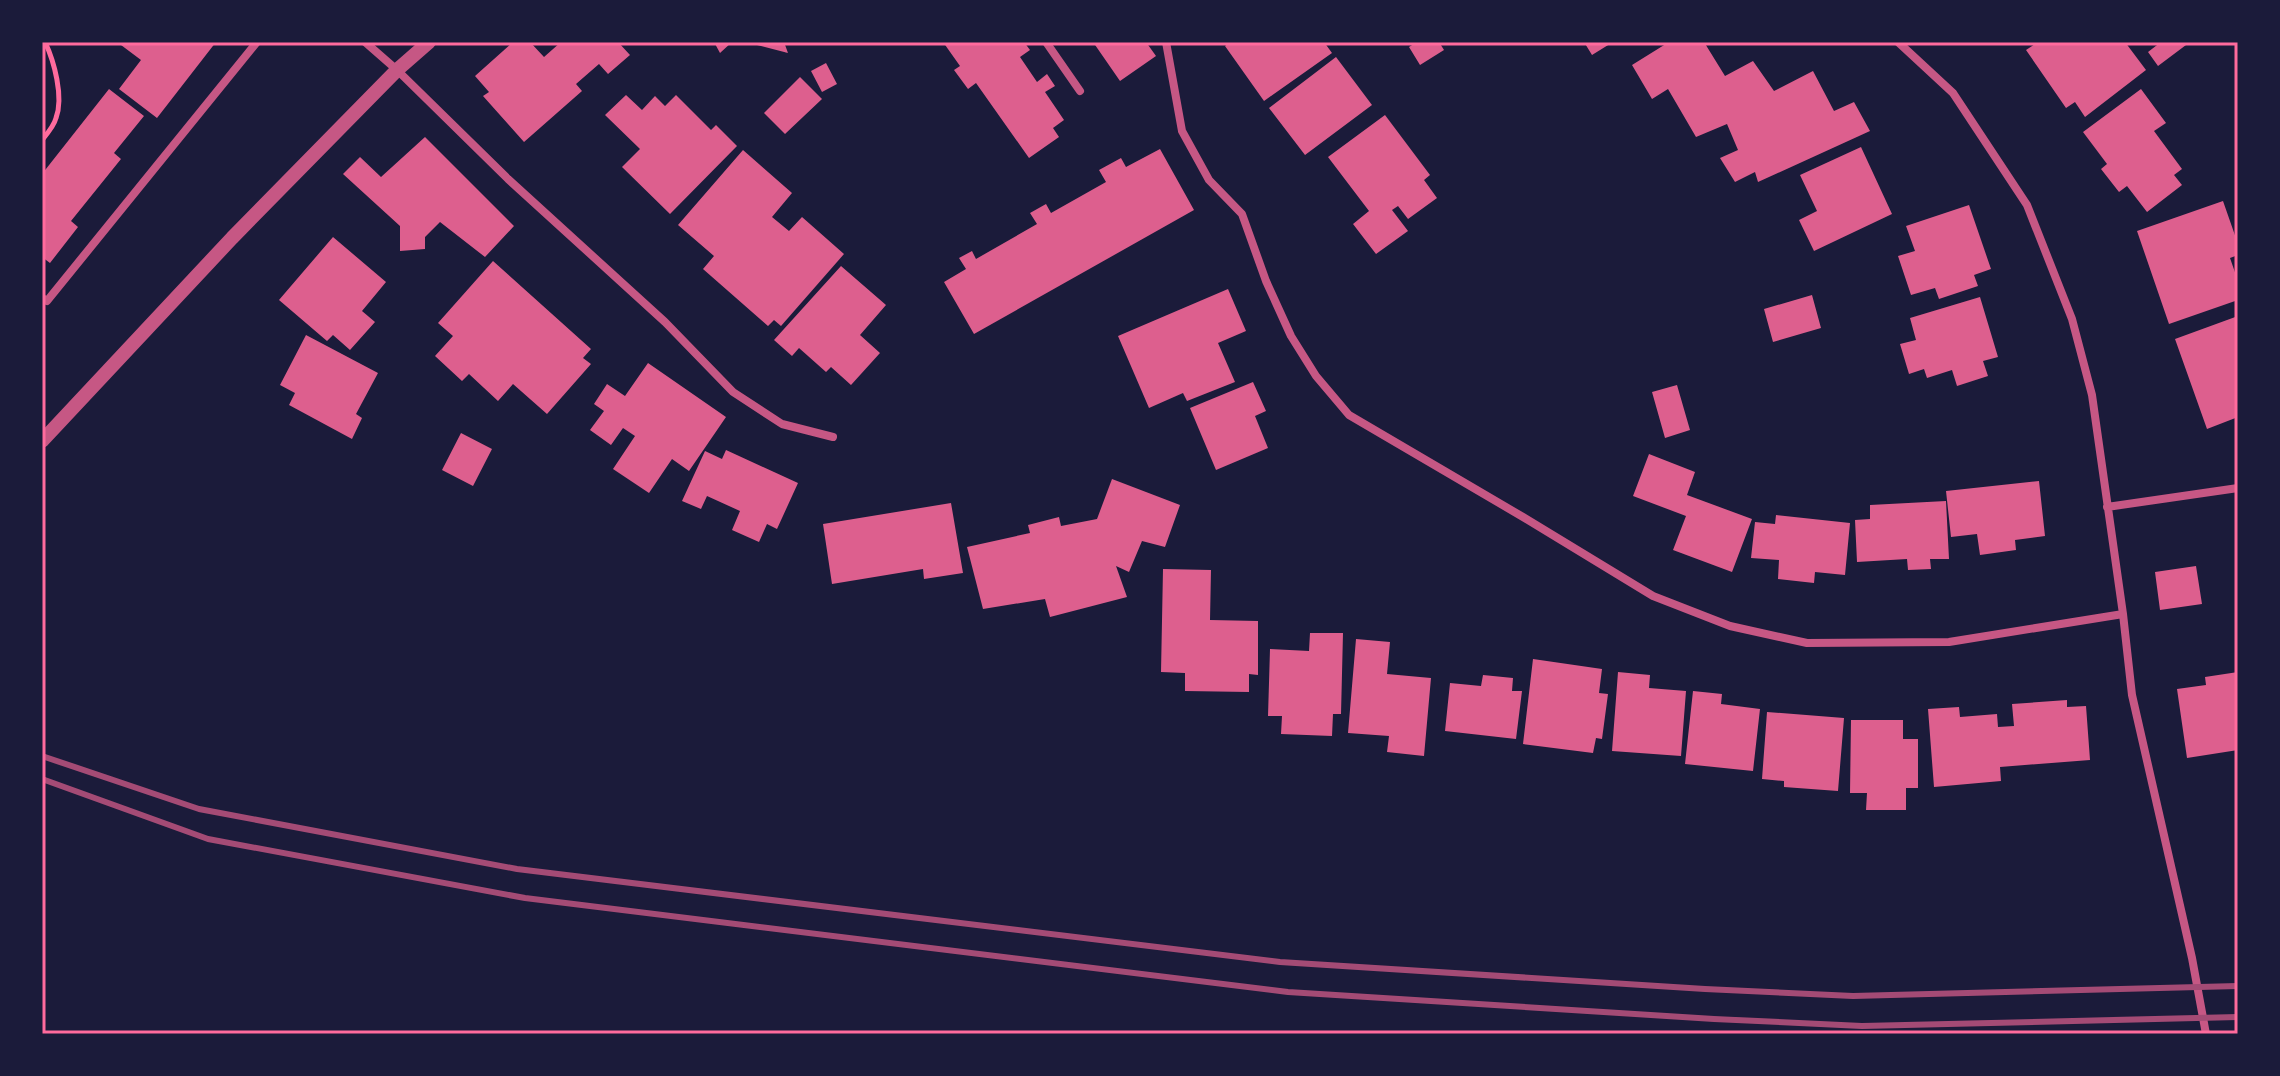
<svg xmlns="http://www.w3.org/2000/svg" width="2280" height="1076" font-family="Commissioner,sans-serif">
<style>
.building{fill:#dd5f8e}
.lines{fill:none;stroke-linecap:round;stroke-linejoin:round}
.path{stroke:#ff6b9d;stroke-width:5}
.minor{stroke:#c65784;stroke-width:8}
.tertiary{stroke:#c65784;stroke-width:14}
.rail{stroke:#a44b75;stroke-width:6}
.neatline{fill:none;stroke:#ff6b9d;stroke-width:3}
</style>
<rect width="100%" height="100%" fill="#1b1b3a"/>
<path class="building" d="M 117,42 L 216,42 L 157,118 L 119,89 L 141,60 Z
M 513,42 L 530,42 L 544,57 L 561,42 L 618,42 L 630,55 L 608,74 L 599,64 L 576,84 L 582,91 L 524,142 L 483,96 L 489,92 L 475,76 Z
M 714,42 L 732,42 L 720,53 Z
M 749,42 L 784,42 L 788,53 L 749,43 Z
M 943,42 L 1024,42 L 1030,50 L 1020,57 L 1037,82 L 1047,74 L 1055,86 L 1045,92 L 1064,120 L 1053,128 L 1059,137 L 1029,158 L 976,83 L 968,89 L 954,70 L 960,66 Z
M 1093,42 L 1146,42 L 1156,56 L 1120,81 Z
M 1230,42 L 1324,42 L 1332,53 L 1264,101 L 1225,46 Z
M 1417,42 L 1439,42 L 1444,50 L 1420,65 L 1409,47 Z
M 1584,42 L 1613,42 L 1592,55 Z
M 1669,42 L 1704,42 L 1725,76 L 1753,61 L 1774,91 L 1813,71 L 1834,111 L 1854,102 L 1870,131 L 1758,182 L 1755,172 L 1735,182 L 1720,158 L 1738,150 L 1727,124 L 1696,137 L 1668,89 L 1652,99 L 1632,65 Z
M 2038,42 L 2125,42 L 2146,70 L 2085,117 L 2075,102 L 2066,108 L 2026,50 Z
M 2161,42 L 2190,42 L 2158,66 L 2148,52 Z
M 1336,57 L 1372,105 L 1305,155 L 1269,108 Z
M 826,63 L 837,84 L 822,92 L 811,71 Z
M 800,77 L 822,99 L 785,134 L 764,113 Z
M 109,89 L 144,116 L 114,153 L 121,159 L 71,221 L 78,227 L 50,263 L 42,257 L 42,174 Z
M 2141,89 L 2166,123 L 2154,131 L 2182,169 L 2174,175 L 2182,185 L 2147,212 L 2127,186 L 2119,192 L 2101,169 L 2107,164 L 2083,132 Z
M 626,95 L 642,110 L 655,96 L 665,106 L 676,95 L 711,130 L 716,125 L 737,146 L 670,214 L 622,167 L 640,149 L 605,115 Z
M 1385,115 L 1430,175 L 1424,180 L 1437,198 L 1408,219 L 1398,206 L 1392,210 L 1408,231 L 1376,254 L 1353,224 L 1369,211 L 1328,157 Z
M 425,137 L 514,226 L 485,257 L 440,222 L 425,237 L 425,249 L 400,251 L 400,226 L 343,174 L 360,157 L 381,177 Z
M 1861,147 L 1892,214 L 1814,251 L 1799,220 L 1817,211 L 1800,175 Z
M 1160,149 L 1194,210 L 974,334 L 944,282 L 966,269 L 959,258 L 972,251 L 976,259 L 1037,224 L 1030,213 L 1046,204 L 1051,213 L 1106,182 L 1099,170 L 1121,158 L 1126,167 Z
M 743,150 L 792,193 L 772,217 L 789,231 L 802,217 L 844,254 L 781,326 L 774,320 L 768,326 L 703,269 L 714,256 L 678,225 Z
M 2223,201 L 2238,244 L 2238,255 L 2230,258 L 2238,281 L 2238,300 L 2169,324 L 2137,231 Z
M 1969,205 L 1991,269 L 1974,275 L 1978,286 L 1939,299 L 1935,288 L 1911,295 L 1898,256 L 1915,251 L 1906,226 Z
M 333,237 L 386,282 L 362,311 L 375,322 L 350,350 L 333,335 L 327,341 L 279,300 Z
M 493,261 L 591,349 L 583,358 L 591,364 L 547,414 L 513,384 L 498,401 L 469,374 L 462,381 L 435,356 L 453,336 L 438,323 Z
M 841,266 L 886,305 L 860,335 L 880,353 L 851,385 L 831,367 L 826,372 L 799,348 L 792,356 L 774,340 Z
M 1228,289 L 1246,331 L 1218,343 L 1235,382 L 1187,401 L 1183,393 L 1149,408 L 1118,336 Z
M 1812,295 L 1821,328 L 1773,342 L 1764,309 Z
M 1980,297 L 1998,357 L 1983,361 L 1988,376 L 1957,386 L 1952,370 L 1927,378 L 1924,369 L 1909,374 L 1900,344 L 1916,340 L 1910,318 Z
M 2238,316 L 2238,417 L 2207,429 L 2175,339 Z
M 306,335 L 378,373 L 356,414 L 362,418 L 352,439 L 289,405 L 295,393 L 280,385 Z
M 648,363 L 726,417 L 689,471 L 672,459 L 649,493 L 613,469 L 635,436 L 623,428 L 611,445 L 590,430 L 604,411 L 594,404 L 607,384 L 625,396 Z
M 1253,382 L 1266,411 L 1255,416 L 1268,448 L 1216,470 L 1190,408 Z
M 1677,385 L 1690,430 L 1665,438 L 1652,392 Z
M 461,433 L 492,449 L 473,486 L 442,470 Z
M 726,450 L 798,483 L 777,529 L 767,524 L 759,542 L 732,530 L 740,511 L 707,496 L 701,509 L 682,501 L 705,451 L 722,459 Z
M 1649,454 L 1695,472 L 1687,495 L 1752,519 L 1732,572 L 1673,550 L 1686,516 L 1633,496 Z
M 1112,479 L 1180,505 L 1165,547 L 1142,541 L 1129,572 L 1116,566 L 1127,597 L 1050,617 L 1045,599 L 983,609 L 967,547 L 1030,533 L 1028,525 L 1059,517 L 1061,526 L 1097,519 Z
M 2039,481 L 2045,536 L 2015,540 L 2016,550 L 1980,555 L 1977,534 L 1951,537 L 1946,491 Z
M 1946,501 L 1949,559 L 1930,559 L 1931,569 L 1908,570 L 1907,559 L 1857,562 L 1855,520 L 1870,519 L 1870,505 Z
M 951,503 L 963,573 L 924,579 L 923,569 L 832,584 L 823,524 Z
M 1776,515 L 1850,523 L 1845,575 L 1815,572 L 1814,583 L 1778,579 L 1779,560 L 1751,558 L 1755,522 L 1775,524 Z
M 2196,566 L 2202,604 L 2160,610 L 2155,572 Z
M 1163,569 L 1211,570 L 1210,620 L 1258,621 L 1258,675 L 1249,674 L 1249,692 L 1185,691 L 1185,673 L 1161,672 Z
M 1310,633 L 1343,633 L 1341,714 L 1333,714 L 1332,736 L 1281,734 L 1282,716 L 1268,716 L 1270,649 L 1309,651 Z
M 1356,639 L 1390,642 L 1387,674 L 1431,678 L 1424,756 L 1387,752 L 1389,736 L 1348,733 Z
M 1533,659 L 1602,669 L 1599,693 L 1608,694 L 1602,739 L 1596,738 L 1593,753 L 1523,744 Z
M 1618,672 L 1650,675 L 1649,688 L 1686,691 L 1681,756 L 1612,751 Z
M 2238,672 L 2238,750 L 2187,758 L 2177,689 L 2206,685 L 2205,677 Z
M 1483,675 L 1513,678 L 1512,691 L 1522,691 L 1516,739 L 1445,731 L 1450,683 L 1481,686 Z
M 1693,691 L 1722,694 L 1721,704 L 1760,709 L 1753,771 L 1685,764 Z
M 2067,700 L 2067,707 L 2086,706 L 2090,760 L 2000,767 L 2001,781 L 1934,787 L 1928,709 L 1959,707 L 1960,717 L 1997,714 L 1998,727 L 2014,726 L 2012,704 Z
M 1767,712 L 1844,718 L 1838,791 L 1784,787 L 1784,781 L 1762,779 Z
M 1851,720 L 1903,720 L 1903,739 L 1918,739 L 1918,788 L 1906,788 L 1906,810 L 1866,810 L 1867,793 L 1850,793 Z"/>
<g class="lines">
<path class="path" d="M 42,140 C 47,134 54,126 56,118 C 64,97 54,61 45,42"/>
<path class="minor" d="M 365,42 L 397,70 L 508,179 L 665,322 L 733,392 L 782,424 L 833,437
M 1046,42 L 1080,91
M 1166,42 L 1182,131 L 1209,180 L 1242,214 L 1266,281 L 1291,336 L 1316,376 L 1349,415 L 1523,517 L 1653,596 L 1730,626 L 1807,643 L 1949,642 L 2123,614
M 1898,42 L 1953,93 L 2027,205 L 2072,319 L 2092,395 L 2123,614 L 2132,695 L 2192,958 L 2206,1034
M 42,298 L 47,301 L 257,42
M 2107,507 L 2238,488"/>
<path class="tertiary" d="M 42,441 L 232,238 L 397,70 L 429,42"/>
<path class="rail" d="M 42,756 L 199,809 L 517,869 L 1280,962 L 1705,989 L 1853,996 L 2238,986
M 42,779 L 208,839 L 525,898 L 1288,992 L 1714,1019 L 1862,1026 L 2238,1017"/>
</g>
<rect width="2280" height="1076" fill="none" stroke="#1b1b3a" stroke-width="88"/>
<rect x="44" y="44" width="2192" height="988" class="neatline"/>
</svg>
